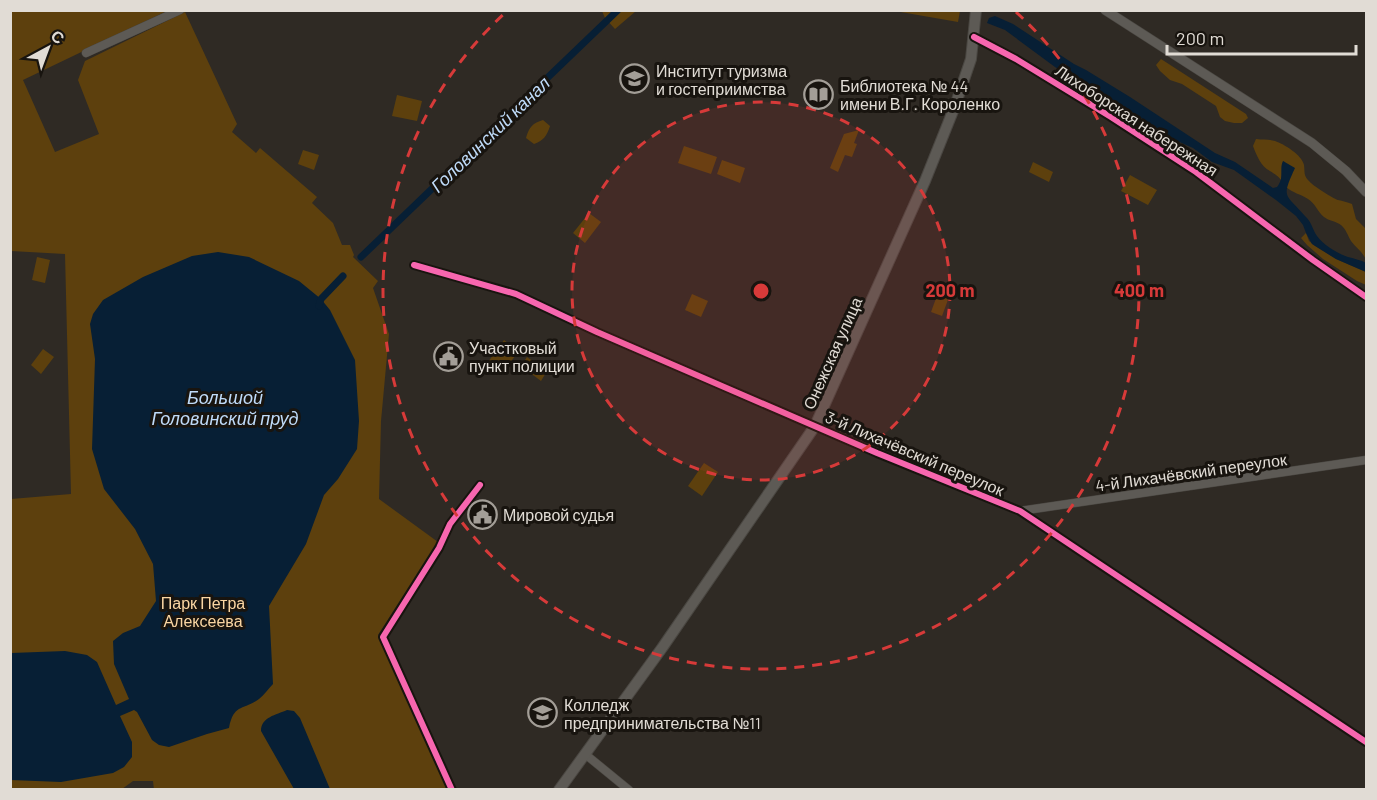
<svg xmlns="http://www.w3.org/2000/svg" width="1377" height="800" font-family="Barlow,sans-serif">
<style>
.green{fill:#5d400d}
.water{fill:#071f35}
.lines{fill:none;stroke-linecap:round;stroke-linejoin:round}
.canal{stroke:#071f35;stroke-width:7}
.minor-casing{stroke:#4a4742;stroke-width:9}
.tertiary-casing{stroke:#4a4742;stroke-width:10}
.secondary-casing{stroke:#4a4742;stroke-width:12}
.minor{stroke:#5d5a55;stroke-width:8}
.tertiary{stroke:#5d5a55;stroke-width:9}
.secondary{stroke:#5d5a55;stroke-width:10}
.cycleway-casing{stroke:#18140f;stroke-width:10}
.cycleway{stroke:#f766af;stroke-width:6}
.ring{fill:none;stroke:#d73a39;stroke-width:3;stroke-dasharray:10 8}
.labels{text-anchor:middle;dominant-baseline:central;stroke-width:6;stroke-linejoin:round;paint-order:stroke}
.poi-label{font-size:16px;fill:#e1dcd5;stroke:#18140f;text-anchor:start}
.street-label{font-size:16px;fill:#e1dcd5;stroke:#18140f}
.park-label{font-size:16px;fill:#fad6a3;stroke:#18140f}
.water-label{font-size:18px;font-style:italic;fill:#bfdbf9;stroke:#18140f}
.centre{fill:#d73a39;stroke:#18140f;stroke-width:3}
.ring-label{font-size:18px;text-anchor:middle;font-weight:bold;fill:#d73a39;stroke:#18140f;stroke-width:6;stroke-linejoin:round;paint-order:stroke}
</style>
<rect width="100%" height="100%" fill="#2f2a24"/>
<path class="green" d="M 11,11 L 167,11 L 23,80 L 55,152 L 99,134 L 78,80 L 85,61 L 185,12 L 237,124 L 232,132 L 256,153 L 260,148 L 317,197 L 312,203 L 333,223 L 342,245 L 350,245 L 354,255 L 353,257 L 378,281 L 373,288 L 389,334 L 381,421 L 379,499 L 438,542 L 378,635 L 448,789 L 154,790 L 153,781 L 133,781 L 122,789 L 11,789 L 11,499 L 71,494 L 65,254 L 11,251 Z
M 602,11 L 603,10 L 636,11 L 615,29 L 605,18 Z
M 895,11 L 960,11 L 958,22 Z
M 1161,59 L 1246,114 L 1248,118 L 1242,123 L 1234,123 L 1225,121 L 1220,117 L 1216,106 L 1182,84 L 1170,80 L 1160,71 L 1156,65 Z
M 397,95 L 422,101 L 417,121 L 392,116 Z
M 543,120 L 550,126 C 547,136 543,141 534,144 L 526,138 C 529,127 533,123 543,120 Z
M 859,130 L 854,143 L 857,144 L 852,157 L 845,155 L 838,172 L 830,168 L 844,134 Z
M 1256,139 C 1263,140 1269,139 1275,141 C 1284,144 1302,155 1304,165 C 1305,172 1303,176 1310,182 C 1312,185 1334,199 1338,200 C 1343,201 1347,202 1352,204 L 1356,219 L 1366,229 L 1366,260 C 1363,252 1356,248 1351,241 C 1348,236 1346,229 1341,225 C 1336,221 1329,221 1324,217 C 1317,211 1315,203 1308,199 C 1300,194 1293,193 1286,187 L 1288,184 L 1284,161 L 1282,164 L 1281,180 C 1277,175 1276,175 1270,171 C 1261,167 1256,154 1253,146 Z
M 684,146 L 717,157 L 711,174 L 678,163 Z
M 303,150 L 319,155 L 314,170 L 298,164 Z
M 722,160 L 745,168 L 740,183 L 717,174 Z
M 1033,162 L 1053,172 L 1049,182 L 1029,172 Z
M 1130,175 L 1157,190 L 1148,205 L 1121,191 Z
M 589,213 L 601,222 L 585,243 L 573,233 Z
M 1306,233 L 1309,241 L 1315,246 L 1336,259 L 1366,272 L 1366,285 L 1357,281 L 1323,259 L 1307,245 L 1301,238 Z
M 37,257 L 50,260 L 45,283 L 32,280 Z
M 938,293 L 949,297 L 942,316 L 931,312 Z
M 692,294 L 708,301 L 701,317 L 685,310 Z
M 504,340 L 519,351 L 502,373 L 488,362 Z
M 43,349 L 54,357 L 41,374 L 31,365 Z
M 527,357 L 547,371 L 541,381 L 521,366 Z
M 704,463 L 718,472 L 702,496 L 688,486 Z"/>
<path class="water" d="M 995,16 L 1013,24 L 1074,64 L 1086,70 L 1130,97 L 1215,153 L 1235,162 L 1273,188 L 1277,187 C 1285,177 1279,169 1283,161 L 1295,168 C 1281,199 1285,193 1305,216 C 1313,224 1312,229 1317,236 C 1323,245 1339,254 1348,257 C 1355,259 1361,260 1366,263 L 1366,272 L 1336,259 L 1312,244 L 1306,233 L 1303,225 L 1296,216 L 1276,200 L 1234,170 L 1212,162 L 1193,148 L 1175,140 L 1124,107 L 1104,99 L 1055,67 L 1005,30 L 987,23 L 989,18 Z
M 218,252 L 249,257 L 299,281 L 321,299 L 330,310 L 355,360 L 359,421 L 357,449 L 338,479 L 324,495 L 306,544 L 269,606 L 273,684 C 268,689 264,695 259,699 C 243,711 234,703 229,728 L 207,734 L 169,747 L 159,745 L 152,740 L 137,712 L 134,710 L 120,716 L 132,742 L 132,757 L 124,767 L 113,773 L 61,782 L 11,780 L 11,653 L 65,651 L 87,655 L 97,662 L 116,705 L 129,699 L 114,664 L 113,641 L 123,633 L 140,626 L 156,601 L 153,564 L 135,529 L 104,489 L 92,449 L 95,359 L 90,324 L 93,314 L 103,300 L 143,277 L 192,256 Z
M 287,710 L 294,711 L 300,718 L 330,789 L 294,789 L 261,731 C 261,717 276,715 287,710 Z"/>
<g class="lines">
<path class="canal" d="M 361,257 L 618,10
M 319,306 L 321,299 L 343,276"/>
<defs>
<path id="minor" d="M 974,37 L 1016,59 L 1111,117 L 1196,172 L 1313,260 L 1366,297
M 86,53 L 180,10
M 414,265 L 516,294 L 597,332 L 877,453 L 1020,511 L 1366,742
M 1020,511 L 1366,460
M 585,754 L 629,790
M 452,790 L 383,637 L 439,548 L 450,524 L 480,485"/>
<path id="tertiary" d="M 1105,10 L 1312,143 L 1346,171 L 1366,192"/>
<path id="secondary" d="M 559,790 L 662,648 L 815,426 L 925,181 L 955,106 L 971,59 L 976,10"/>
</defs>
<use href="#minor" class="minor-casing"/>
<use href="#tertiary" class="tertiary-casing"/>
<use href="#secondary" class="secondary-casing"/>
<use href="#minor" class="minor"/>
<use href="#tertiary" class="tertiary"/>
<use href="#secondary" class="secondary"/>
<defs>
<path id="cycleway" d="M 974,37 L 1016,59 L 1111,117 L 1196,172 L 1313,260 L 1366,297
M 414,265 L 516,294 L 597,332 L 877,453 L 1020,511 L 1366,742
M 452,790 L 383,637 L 439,548 L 450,524 L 480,485"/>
</defs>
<use href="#cycleway" class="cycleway-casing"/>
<use href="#cycleway" class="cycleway"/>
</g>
<circle cx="761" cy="291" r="189" fill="#d73a39" fill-opacity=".12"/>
<g class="ring">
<circle cx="761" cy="291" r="189"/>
<path d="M1016 12A378 378 0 1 1 506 12"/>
</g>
<defs>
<symbol id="university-ring" viewBox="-11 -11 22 22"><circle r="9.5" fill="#18140f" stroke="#a39e97" stroke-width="1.5"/><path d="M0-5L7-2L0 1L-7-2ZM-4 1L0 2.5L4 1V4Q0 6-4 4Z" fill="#a39e97"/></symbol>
<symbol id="library-ring" viewBox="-11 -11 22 22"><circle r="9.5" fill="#18140f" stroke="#a39e97" stroke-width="1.5"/><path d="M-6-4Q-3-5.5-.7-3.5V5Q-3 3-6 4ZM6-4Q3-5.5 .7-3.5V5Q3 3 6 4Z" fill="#a39e97"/></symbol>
<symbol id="civic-ring" viewBox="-11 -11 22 22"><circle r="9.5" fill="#18140f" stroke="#a39e97" stroke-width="1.5"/><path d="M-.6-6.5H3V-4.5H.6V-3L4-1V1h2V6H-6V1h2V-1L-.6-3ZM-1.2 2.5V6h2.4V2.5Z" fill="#a39e97"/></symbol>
</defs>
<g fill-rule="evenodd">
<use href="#university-ring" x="618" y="62" width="33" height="33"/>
<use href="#library-ring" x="802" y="78" width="33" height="33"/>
<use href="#civic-ring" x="432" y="340" width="33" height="33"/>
<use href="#civic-ring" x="466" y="498" width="33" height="33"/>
<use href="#university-ring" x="526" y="696" width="33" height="33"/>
</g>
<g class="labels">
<g class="poi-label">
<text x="656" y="70">Институт туризма<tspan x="656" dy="18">и гостеприимства</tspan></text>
<text x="840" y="85">Библиотека № 44<tspan x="840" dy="18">имени В.Г. Короленко</tspan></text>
<text x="469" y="347">Участковый<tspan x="469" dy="18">пункт полиции</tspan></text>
<text x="503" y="514">Мировой судья</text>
<text x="564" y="704">Колледж<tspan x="564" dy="18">предпринимательства №11</tspan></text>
</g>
<g class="street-label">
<text transform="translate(1137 120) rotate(33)">Лихоборская набережная</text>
<text transform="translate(832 353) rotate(-66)">Онежская улица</text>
<text transform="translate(915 453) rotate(23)">3-й Лихачёвский переулок</text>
<text transform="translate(1191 472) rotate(-8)">4-й Лихачёвский переулок</text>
</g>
<g class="park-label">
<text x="203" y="602">Парк Петра<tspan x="203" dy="18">Алексеева</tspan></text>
</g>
<g class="water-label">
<text transform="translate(490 134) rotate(-44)">Головинский канал</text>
<text x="225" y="397">Большой<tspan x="225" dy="21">Головинский пруд</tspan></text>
</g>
</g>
<circle cx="761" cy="291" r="9" class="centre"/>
<g class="ring-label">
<text x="950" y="297">200 m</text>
<text x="1139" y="297">400 m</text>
</g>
<rect width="1377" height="800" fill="none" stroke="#e1dcd5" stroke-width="24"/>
<g transform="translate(48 48) rotate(41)" stroke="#18140f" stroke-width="4.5" paint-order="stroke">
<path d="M0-4.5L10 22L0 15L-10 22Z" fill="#e1dcd5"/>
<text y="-9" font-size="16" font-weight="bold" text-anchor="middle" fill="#e1dcd5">С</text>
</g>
<path d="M1167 45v9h189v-9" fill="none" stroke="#e1dcd5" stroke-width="3"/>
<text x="1176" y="45" font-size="18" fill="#e1dcd5" stroke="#18140f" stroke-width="4.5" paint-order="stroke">200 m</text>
</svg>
